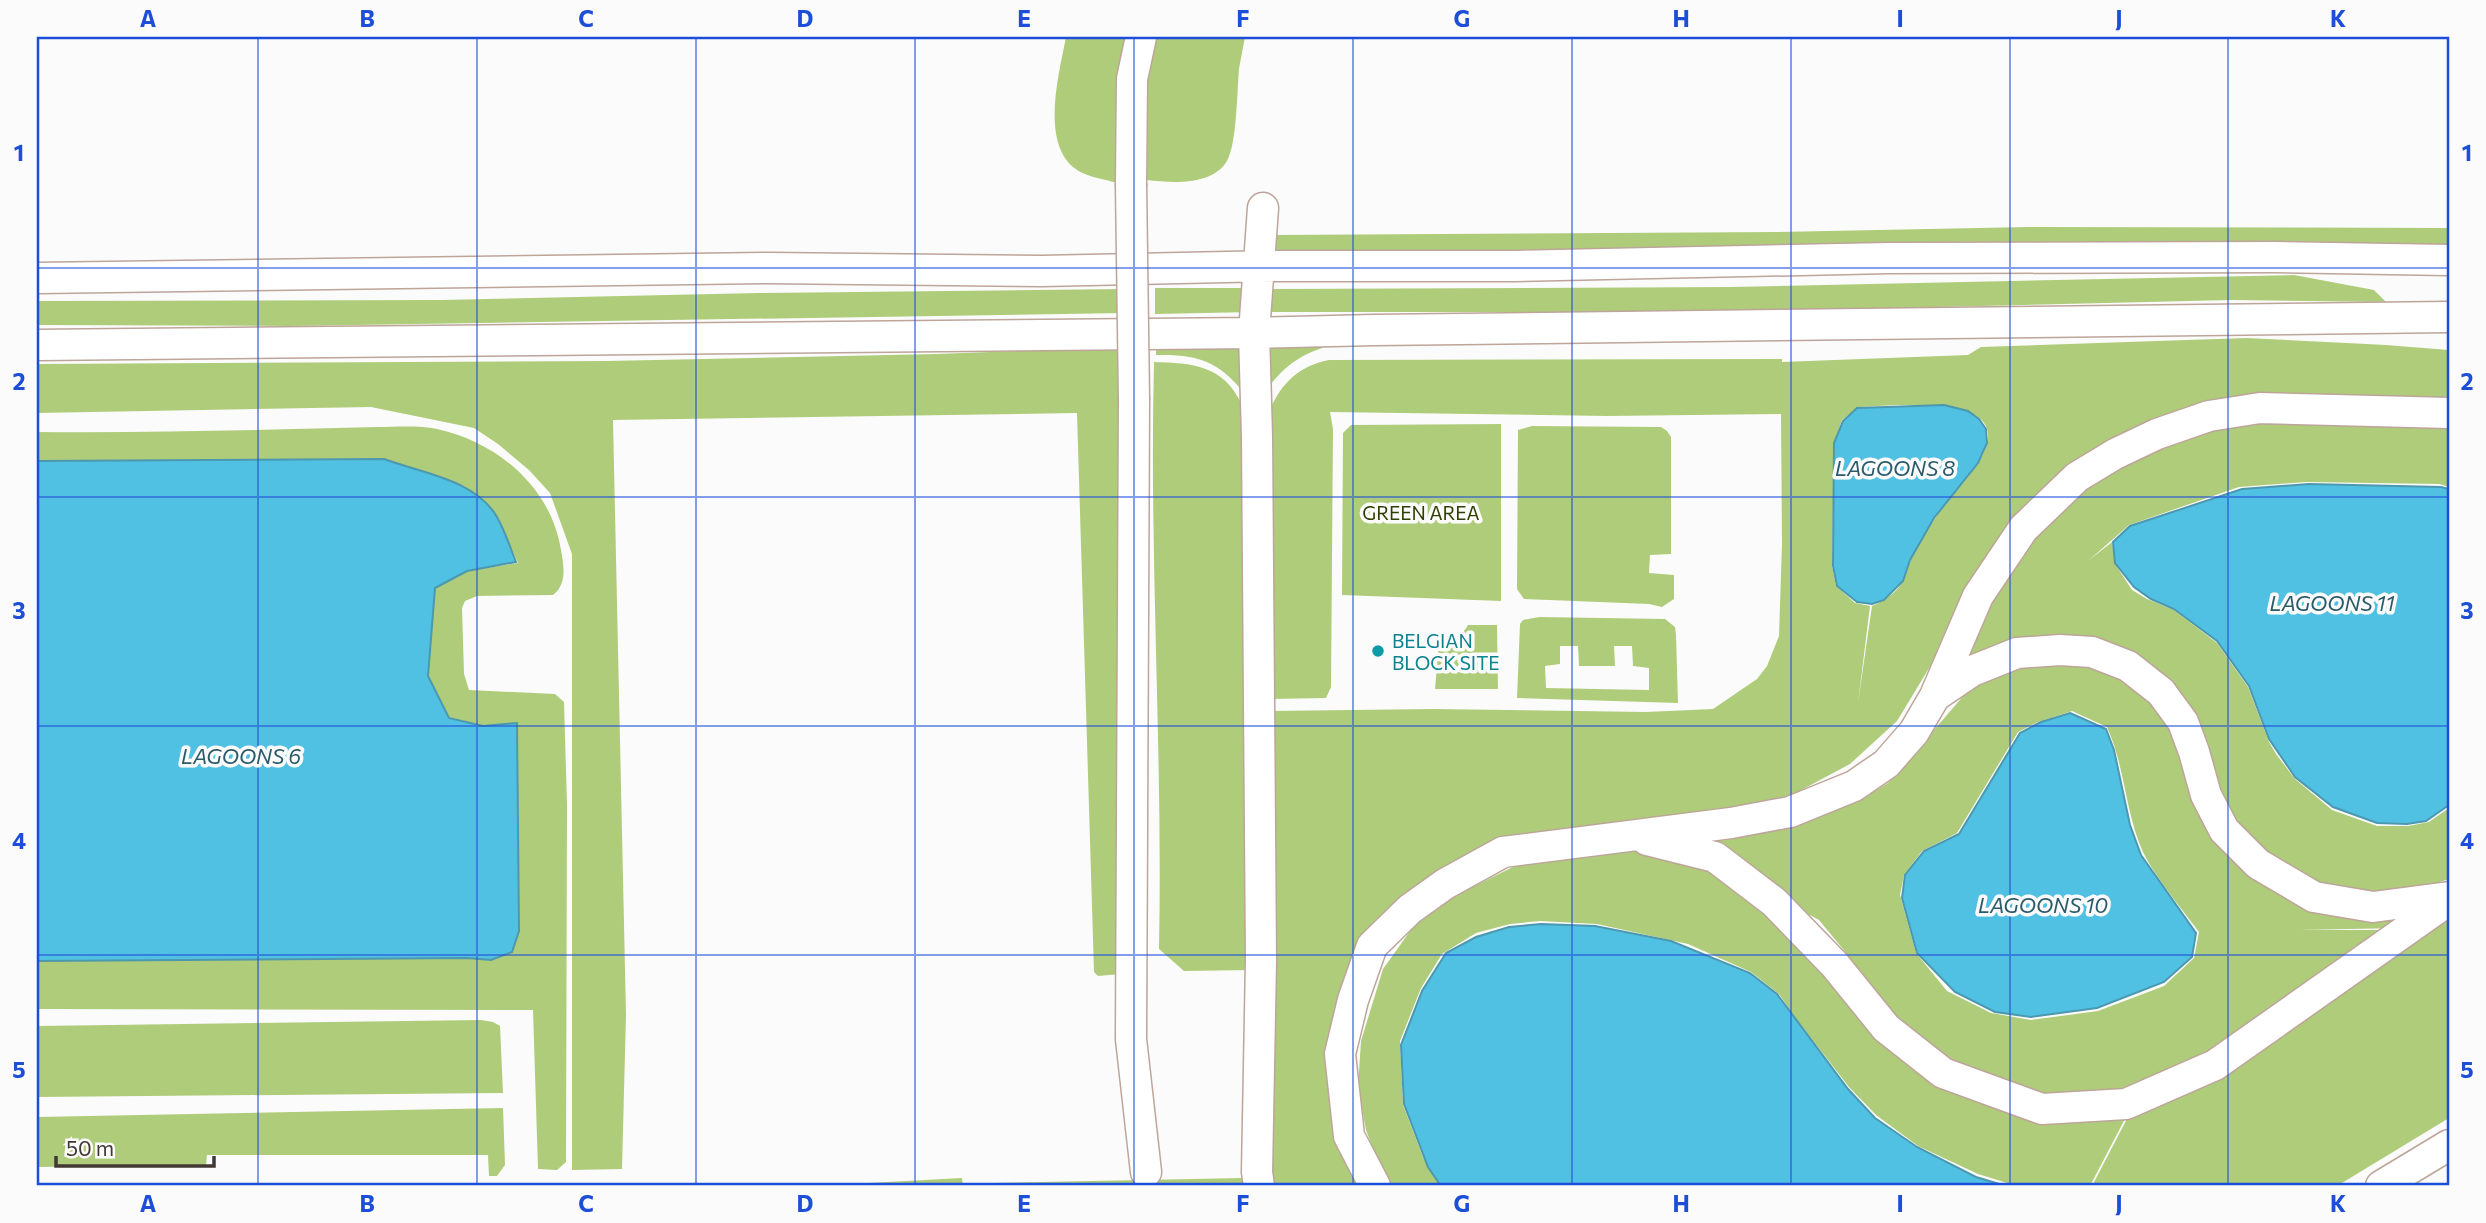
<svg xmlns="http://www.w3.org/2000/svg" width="2486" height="1223" font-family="Commissioner,sans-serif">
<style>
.forest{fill:#afcc7a;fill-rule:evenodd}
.water{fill:#50c1e2;stroke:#4c98ae;stroke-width:2}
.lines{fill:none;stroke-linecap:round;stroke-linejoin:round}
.minor-casing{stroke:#bda59a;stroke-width:33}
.minor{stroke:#fff;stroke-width:30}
.minor-bridge-casing{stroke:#bda59a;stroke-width:33;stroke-linecap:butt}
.minor-bridge{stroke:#fff;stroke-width:30}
.grid{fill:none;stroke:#1d4ed8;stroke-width:2;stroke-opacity:0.55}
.culture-dot{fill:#0f9aa8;stroke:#fbfbfb;stroke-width:2.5}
.labels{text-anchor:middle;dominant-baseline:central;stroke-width:7;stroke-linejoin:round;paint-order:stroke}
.park-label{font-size:19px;fill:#2f4001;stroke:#fbfbfb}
.culture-label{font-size:19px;fill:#0d838f;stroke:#fbfbfb;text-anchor:start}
.water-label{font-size:21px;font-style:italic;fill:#2b5b69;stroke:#fbfbfb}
.neatline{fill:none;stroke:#1d4ed8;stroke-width:2.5}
.grid-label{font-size:23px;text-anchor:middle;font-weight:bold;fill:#1d4ed8}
</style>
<rect width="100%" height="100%" fill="#fbfbfb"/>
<path class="forest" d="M 1066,37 L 1126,37 L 1119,104 L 1119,184 C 1104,178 1086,178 1073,167 C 1041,139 1059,74 1066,37 Z
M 1156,37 L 1245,37 C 1243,47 1241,58 1239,69 C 1237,91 1237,143 1227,161 C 1212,186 1172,183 1147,180 L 1148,78 Z
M 2028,227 L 2449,228 L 2449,255 L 1263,264 L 1271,235 L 1776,232 Z
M 2294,275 L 2374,290 L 2386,302 L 2231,300 L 1721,312 L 1262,312 L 1263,289 L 1731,287 Z
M 1155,288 L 1256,288 L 1254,312 L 1155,314 Z
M 1122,289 L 1123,313 L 292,326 L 37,325 L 37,301 L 442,300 L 759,293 Z
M 1156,336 L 1251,340 L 1248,398 C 1221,362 1200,354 1156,355 Z
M 1265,337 L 1354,337 C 1315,351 1294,353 1268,388 Z
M 2246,338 L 2386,345 L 2449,350 L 2449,402 L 2331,399 L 2089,461 L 1937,655 L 1897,721 L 1850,764 L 1775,804 L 1503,846 L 1348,974 L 1361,1186 L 1271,1186 L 1269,711 L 1433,709 L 1646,712 L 1713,709 L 1757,679 L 1767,666 L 1779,636 L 1782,544 L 1781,414 L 1607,416 L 1330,412 L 1333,429 L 1331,687 L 1326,698 L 1269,699 L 1268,414 C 1280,385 1297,366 1329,360 L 1782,359 L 1782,362 L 1968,355 L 1981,347 ZM 1896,405 C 1934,405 2020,402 1976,466 C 1964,484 1948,499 1936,517 C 1927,530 1918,545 1911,559 C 1908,565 1907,573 1904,579 C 1898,592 1884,601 1872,606 L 1858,703 L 1870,606 L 1855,603 L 1836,586 L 1832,566 L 1834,443 L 1842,420 L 1858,407 Z
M 1122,347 L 1132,973 L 1098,976 L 1094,972 L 1077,413 L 613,420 L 626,1015 L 622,1169 L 572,1170 L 572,554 L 550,493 L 529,470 L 498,444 L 474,428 L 371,407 L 37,413 L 37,364 L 607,361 L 936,354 Z
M 1154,362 C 1192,363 1224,365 1242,405 L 1252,970 L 1184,971 L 1159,949 C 1163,753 1149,558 1154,362 Z
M 2222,422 L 2449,422 L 2449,487 L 2439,484 L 2306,482 L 2239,487 L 2129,525 L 2088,561 L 2112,542 L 2115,564 L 2132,590 L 2147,599 L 2174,610 L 2217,643 L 2248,687 L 2269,742 L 2276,754 L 2295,779 L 2332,810 L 2377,826 L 2408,826 L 2429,822 L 2449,808 L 2449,879 L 2421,888 L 2382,895 L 2302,880 L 2272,862 L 2236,822 L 2127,653 L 1960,662 L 1990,604 L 2043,519 L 2113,464 Z
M 1501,424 L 1501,601 L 1342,595 L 1343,433 L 1351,425 Z
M 1532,426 L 1661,427 L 1667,431 L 1671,437 L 1671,554 L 1650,555 L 1649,573 L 1674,575 L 1674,599 L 1662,607 L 1649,604 L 1524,599 L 1517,589 L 1518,430 Z
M 377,427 C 396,427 418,425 437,429 C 497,442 551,487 561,550 C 564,567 567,584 553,595 L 477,596 L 465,601 L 462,608 L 464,674 L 469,690 L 555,694 L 564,702 L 567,804 L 566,1162 L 557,1170 L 538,1169 L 533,1010 L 37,1009 L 37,961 L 467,958 L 491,960 L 512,952 L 519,931 L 517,724 L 483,726 L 449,717 L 428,676 L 434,588 L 467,571 L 518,563 L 496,515 L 475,493 L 443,478 L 384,459 L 37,461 L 37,432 C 150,433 264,430 377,427 Z
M 1539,617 L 1665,619 L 1675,627 L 1676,635 L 1678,703 L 1517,698 L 1520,624 L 1523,620 ZM 1560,646 L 1578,646 L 1579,666 L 1615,666 L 1614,646 L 1632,646 L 1633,666 L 1649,668 L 1649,690 L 1546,688 L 1545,666 L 1560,664 Z
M 1468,625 L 1497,625 L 1498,689 L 1435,689 L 1439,643 C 1451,640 1462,637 1468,625 Z
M 2048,659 L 2112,669 L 2162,709 L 2240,865 L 2415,913 L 2401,928 L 2299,930 L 2400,930 L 2155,1084 L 2127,1095 L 2054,1100 L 1934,1055 L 1873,995 L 1847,954 L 1819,920 L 1682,846 L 1795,824 L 1859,801 L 1888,783 L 1972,686 L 1987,678 ZM 2072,711 L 2107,727 C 2125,766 2125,812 2143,852 C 2155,877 2182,909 2199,932 L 2194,958 L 2164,986 L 2098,1011 L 2031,1020 L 1991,1013 L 1947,991 L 1916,953 L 1900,895 L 1904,875 L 1922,851 L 1957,833 L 2018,732 L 2038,722 Z
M 1637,849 L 1724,874 L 1952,1090 L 1993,1108 L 2037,1118 L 2128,1113 L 2090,1186 L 2017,1186 L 1978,1174 L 1918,1146 L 1876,1115 L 1849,1087 L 1794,1016 L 1779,994 L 1751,972 L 1688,944 L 1597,924 L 1540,921 L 1510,924 L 1476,933 L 1442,954 L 1421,988 L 1400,1041 L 1403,1105 L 1423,1157 L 1440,1186 L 1387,1186 L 1366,1130 L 1358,1087 L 1361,1041 L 1383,969 L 1418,920 L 1448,899 L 1525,861 Z
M 2449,910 L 2449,1118 L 2337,1186 L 2092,1186 L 2130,1113 Z
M 481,1020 L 493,1022 L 500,1026 L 503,1093 L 37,1097 L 37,1026 Z
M 503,1108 L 505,1165 L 497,1176 L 489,1176 L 488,1155 L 207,1155 L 206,1165 L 37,1167 L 37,1117 Z
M 962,1178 L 963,1186 L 813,1186 Z
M 1243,1178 L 1250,1186 L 985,1186 L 990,1183 Z"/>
<path class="water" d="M 1944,405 L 1968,411 L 1979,419 L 1986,429 L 1987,443 L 1978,463 L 1934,518 L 1910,560 L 1903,581 L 1884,600 L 1872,604 L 1857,602 L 1837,586 L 1833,566 L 1834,443 L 1843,421 L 1857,408 Z
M 384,459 C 421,473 475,479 497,517 C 505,531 510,547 516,562 L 467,571 L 435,588 L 428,676 L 449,718 L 483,726 L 517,723 L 519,931 L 512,952 L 491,960 L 467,958 L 37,961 L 37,461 Z
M 2309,484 L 2441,487 L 2449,489 L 2449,805 L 2426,821 L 2407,824 L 2377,823 L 2333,807 L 2295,777 L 2269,739 L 2249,686 L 2217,641 L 2174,609 L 2151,599 L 2134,587 L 2115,563 L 2113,542 L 2130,526 L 2242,489 Z
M 2070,713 L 2106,729 L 2114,750 L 2130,825 L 2141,855 L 2196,933 L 2192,957 L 2164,982 L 2097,1008 L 2031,1017 L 1995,1012 L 1955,992 L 1917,953 L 1902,898 L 1905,875 L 1924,851 L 1959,834 L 2020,733 L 2041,722 Z
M 1541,924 L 1595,926 L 1671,941 L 1750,973 L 1777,994 L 1848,1089 L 1875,1118 L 1917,1147 L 1976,1177 L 2006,1186 L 1441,1186 L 1428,1167 L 1404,1104 L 1401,1045 L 1422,991 L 1446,953 L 1476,937 L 1509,927 Z"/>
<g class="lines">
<defs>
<path id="minor" d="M 1131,184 L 1132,79 L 1141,37
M 37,278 L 767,268 L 1042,271 L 1273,266 L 1515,266 L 1889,258 L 2275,257 L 2449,260
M 37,345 L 1254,333 L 1374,330 L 2449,317
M 1134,400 L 1131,1039 L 1146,1172
M 1935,696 L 1978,596 L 2023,529 L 2077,477 L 2115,454 L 2157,434 L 2209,416 L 2260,408 L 2449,413
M 1647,840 L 1715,857 L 1774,902 L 1835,965 L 1886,1028 L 1943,1073 L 2042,1109 L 2126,1104 L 2215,1065 L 2449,900
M 1259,1186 L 1257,1172 L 1261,961 L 1257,436 L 1254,333 L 1263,208
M 1375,1186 L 1349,1136 L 1340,1054 L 1353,1000 L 1372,946 L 1410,909 L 1445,884 L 1503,852 L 1731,823 L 1790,812 L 1854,786 L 1886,764 L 1914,732 L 1935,696 L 1972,671 L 2017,653 L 2060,650 L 2092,652 L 2128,666 L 2161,692 L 2183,722 L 2194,752 L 2206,795 L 2224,830 L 2258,864 L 2314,897 L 2373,907 L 2449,897
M 2381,1186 L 2449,1145"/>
</defs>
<use href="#minor" class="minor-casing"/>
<use href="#minor" class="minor"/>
<defs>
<path id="minor-bridge" d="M 1131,184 L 1134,400"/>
</defs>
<use href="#minor-bridge" class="minor-bridge-casing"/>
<use href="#minor-bridge" class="minor-bridge"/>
</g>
<path class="grid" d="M 258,37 L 258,1186M 477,37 L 477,1186M 696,37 L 696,1186M 915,37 L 915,1186M 1134,37 L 1134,1186M 1353,37 L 1353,1186M 1572,37 L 1572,1186M 1791,37 L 1791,1186M 2010,37 L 2010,1186M 2228,37 L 2228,1186M 37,268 L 2449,268M 37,497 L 2449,497M 37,726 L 2449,726M 37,955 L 2449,955"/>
<circle class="culture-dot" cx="1378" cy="651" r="7"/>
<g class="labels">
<g class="park-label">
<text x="1421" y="512">GREEN AREA</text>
</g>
<g class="culture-label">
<text x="1392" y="640">BELGIAN<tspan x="1392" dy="22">BLOCK SITE</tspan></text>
</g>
<g class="water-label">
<text x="1895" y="467">LAGOONS 8</text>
<text x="2332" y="602">LAGOONS 11</text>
<text x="241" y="755">LAGOONS 6</text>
<text x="2043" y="904">LAGOONS 10</text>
</g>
</g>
<rect width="2486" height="1223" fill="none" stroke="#fbfbfb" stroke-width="77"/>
<path d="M56 1156v10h158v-10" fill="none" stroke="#423834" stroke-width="3.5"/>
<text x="66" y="1156" font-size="21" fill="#423834" stroke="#fbfbfb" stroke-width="5" paint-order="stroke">50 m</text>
<rect x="38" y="38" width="2410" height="1146" class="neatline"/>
<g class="grid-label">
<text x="148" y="27">A</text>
<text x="367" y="27">B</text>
<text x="586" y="27">C</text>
<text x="805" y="27">D</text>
<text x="1024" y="27">E</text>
<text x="1243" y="27">F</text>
<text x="1462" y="27">G</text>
<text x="1681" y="27">H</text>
<text x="1900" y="27">I</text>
<text x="2119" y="27">J</text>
<text x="2338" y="27">K</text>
<text x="19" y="161">1</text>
<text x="2467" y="161">1</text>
<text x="19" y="390">2</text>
<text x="2467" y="390">2</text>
<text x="19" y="619">3</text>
<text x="2467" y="619">3</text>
<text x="19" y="849">4</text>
<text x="2467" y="849">4</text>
<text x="19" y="1078">5</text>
<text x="2467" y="1078">5</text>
<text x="148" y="1212">A</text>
<text x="367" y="1212">B</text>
<text x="586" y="1212">C</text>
<text x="805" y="1212">D</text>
<text x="1024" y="1212">E</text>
<text x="1243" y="1212">F</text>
<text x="1462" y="1212">G</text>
<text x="1681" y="1212">H</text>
<text x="1900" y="1212">I</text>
<text x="2119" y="1212">J</text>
<text x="2338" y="1212">K</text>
</g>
</svg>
